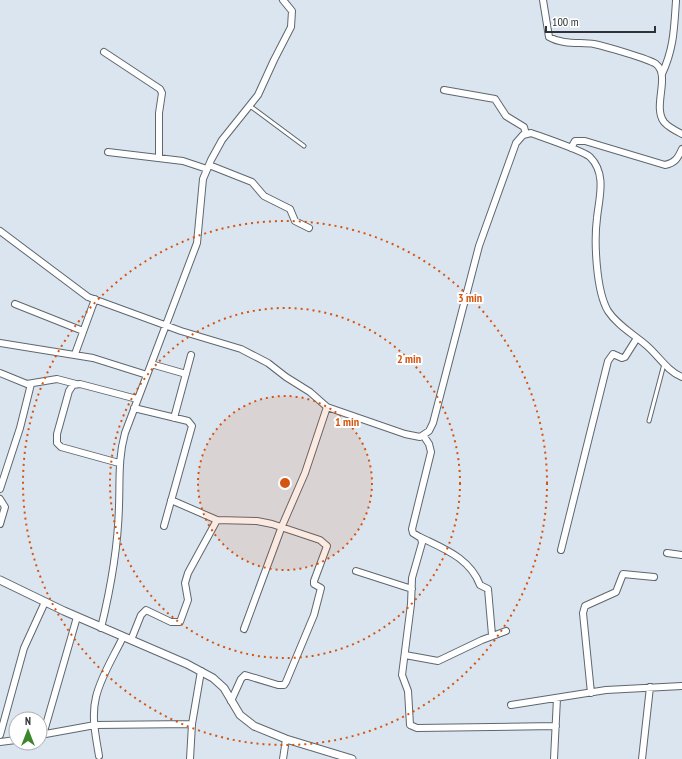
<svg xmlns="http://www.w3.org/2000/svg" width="682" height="759" font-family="'PT Sans Narrow',sans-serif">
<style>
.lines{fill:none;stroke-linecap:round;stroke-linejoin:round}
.service-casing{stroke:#5e676f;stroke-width:5}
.minor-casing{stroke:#5e676f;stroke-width:8}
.tertiary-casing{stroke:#5e676f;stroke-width:9}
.service{stroke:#fff;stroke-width:3}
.minor{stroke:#fff;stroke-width:6}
.tertiary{stroke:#fff;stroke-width:7}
.ring{fill:none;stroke:#d55510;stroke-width:2;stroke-dasharray:2 4}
.centre{fill:#d55510;stroke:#fff;stroke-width:2}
.ring-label{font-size:12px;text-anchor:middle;font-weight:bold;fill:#d55510;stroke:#fff;stroke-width:4;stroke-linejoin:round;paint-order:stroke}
</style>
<rect width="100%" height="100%" fill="#dbe5ef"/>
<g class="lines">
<defs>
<path id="service" d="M 250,106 L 304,146
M 649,421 L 664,364"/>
<path id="minor" d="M 543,0 L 549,37 C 563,45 580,42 594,44 C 604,46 649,59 656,64 C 671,76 652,106 664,122 C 668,127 676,131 682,134
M 104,52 L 160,89 L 162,93 L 159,113 L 159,158
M 662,74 C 674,48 674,29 676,1
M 444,90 L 495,99 L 506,116 L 524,127 L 526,134
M 571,148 L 575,141 L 585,141 L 665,165 C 675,163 678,158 682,149
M 108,152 L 183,161 L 207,169
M 209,165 L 252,182 L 264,196 L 290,209 L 295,221 L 309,228
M 0,231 L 88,297 L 181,331 L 241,349 L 268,363 L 286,377 L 310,392 L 327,407 L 405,434 L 420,437 L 429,431 L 433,423 L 479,246 L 516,143 L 523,135 L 531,133 C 542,137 584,151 590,157 C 607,174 599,198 597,218 C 594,241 596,291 608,311 C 617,325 633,334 646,345 C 658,355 667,371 682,377
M 15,304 L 83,331
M 0,343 L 93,358 L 147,375
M 75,354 L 95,299
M 151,364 L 186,374
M 0,373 L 27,384 L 57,379 L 76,384
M 134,408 L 188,421 L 192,426 L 164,526
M 174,418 L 191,355
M 423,435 L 429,444 L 431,452 L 412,529 L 413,533 L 421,538 L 422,543 L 412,578 L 411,604 L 402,675 L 408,691 L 410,725 L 417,728 L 556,726
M 119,463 L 61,447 L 57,443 L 57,434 L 69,391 L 73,385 L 80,384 L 137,399
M 0,489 L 20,428 L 31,384
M 0,499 L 5,507 L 0,524
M 171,500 L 217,520 L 257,521 L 272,524 L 320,540 L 327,546 L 314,581 L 314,584 L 321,588 L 314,615 L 286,682 L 284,685 L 278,685 L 245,675 L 241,679 L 231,701
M 420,537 C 444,549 470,558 480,585 L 488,589 L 492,635
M 561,550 L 608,361 L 613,354 L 622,358 L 625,357 L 637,338
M 667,553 L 682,555
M 356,571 L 412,589
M 101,628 C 111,587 118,549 119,506 C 120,481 118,458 125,433 L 197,243 L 203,179 L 211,160 L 222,140 L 258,95 L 274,60 L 291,27 L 292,11 L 283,0
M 244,629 L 282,526 L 305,473 L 327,407
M 131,640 L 141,615 L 146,610 L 171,622 L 180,622 L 188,600 L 185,583 L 188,573 L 217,520
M 405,655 L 438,661 L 482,640 L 506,631
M 591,693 L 583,613 L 585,606 L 616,592 L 623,574 L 654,577
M 511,705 L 606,690 L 682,686
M 0,735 L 24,648 L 45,602
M 40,735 L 95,725 L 192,724
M 43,735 L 77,617
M 0,742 L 16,740
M 99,756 C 96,737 91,717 96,697 C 101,676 114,656 123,637
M 190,759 L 192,724 L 201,671
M 283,759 L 286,739
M 554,759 L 557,698
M 642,759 L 650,687"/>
<path id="tertiary" d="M 0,580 L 64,611 L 187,664 L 213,678 L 224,688 L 240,715 L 254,726 L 286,739 L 352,759"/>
</defs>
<use href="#service" class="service-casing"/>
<use href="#minor" class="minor-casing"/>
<use href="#tertiary" class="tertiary-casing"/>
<use href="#service" class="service"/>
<use href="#minor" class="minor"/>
<use href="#tertiary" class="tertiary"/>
</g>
<circle cx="285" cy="483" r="87" fill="#d55510" fill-opacity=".12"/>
<g class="ring">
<circle cx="285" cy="483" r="87"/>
<circle cx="285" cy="483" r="175"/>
<circle cx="285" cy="483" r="262"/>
</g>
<circle cx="285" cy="483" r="6" class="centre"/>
<g class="ring-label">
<text x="470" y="302">3 min</text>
<text x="409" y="363">2 min</text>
<text x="347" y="426">1 min</text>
</g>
<g transform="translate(28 731)"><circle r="19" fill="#ffffff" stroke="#abadae"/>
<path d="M0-3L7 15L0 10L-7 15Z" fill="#3e862c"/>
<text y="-6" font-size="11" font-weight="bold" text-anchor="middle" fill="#2e3135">N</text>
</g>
<path d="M546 26v6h109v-6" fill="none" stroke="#2e3135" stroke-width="2"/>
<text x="552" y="26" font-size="12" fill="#2e3135" stroke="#ffffff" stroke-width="3" paint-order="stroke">100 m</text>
</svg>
